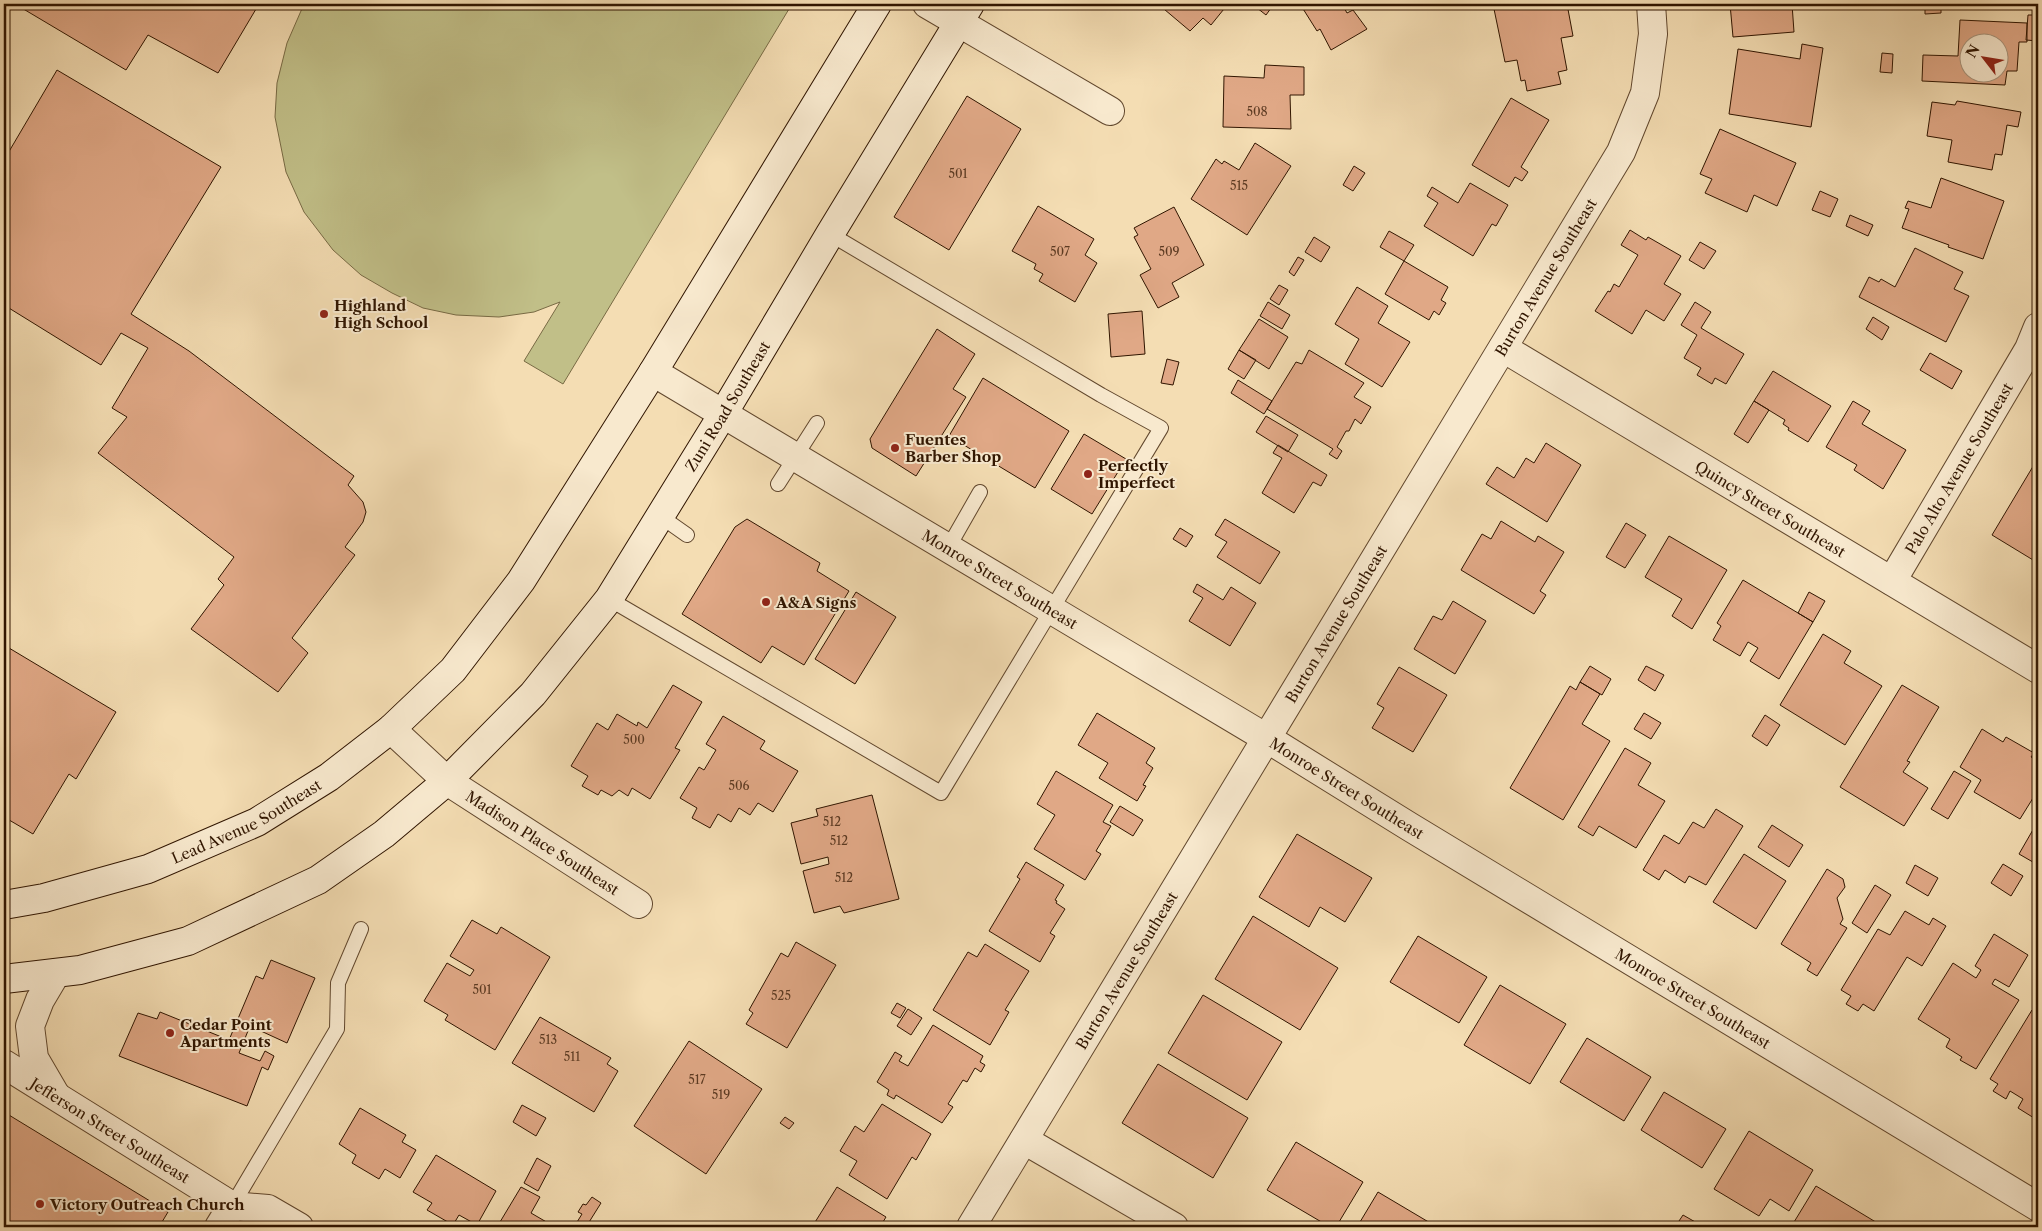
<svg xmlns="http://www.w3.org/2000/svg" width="2042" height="1231" font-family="'Libre Caslon Text',serif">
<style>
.garden{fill:#c1bf88;stroke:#786a44}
.building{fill:#e0a886;stroke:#301500;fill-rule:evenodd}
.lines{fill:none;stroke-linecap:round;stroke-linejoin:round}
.service-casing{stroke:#61472d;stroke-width:16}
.minor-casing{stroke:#61472d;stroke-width:30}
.secondary-casing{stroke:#301500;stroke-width:30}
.service{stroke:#f8e9ce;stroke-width:14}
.minor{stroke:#f8e9ce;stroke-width:28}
.secondary{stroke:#f8e9ce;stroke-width:28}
.poi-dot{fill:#8f2418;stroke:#f8e9ce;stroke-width:2}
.labels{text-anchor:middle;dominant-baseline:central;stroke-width:4;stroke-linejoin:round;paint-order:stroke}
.number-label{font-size:12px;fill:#5c3a22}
.street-label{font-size:15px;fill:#301500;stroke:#f8e9ce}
.poi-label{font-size:15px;font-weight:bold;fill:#301500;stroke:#f8e9ce;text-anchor:start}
</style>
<rect width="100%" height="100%" fill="#f4ddb3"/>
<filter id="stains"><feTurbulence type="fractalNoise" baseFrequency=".004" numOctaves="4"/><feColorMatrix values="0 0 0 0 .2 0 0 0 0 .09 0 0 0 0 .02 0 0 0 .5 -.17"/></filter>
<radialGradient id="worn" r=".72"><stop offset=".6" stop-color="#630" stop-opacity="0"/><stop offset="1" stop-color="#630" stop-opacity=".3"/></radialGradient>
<path class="garden" d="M 304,4 L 792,4 L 563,384 L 524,361 L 560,302 L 534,312 L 499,317 L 456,315 L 423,308 L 392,293 L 361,275 L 333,250 L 304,212 L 286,172 L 275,117 L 277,83 L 287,43 Z"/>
<path class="building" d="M 15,4 L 259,4 L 218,73 L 148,35 L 126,70 Z
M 1158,4 L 1228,4 L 1211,25 L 1203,18 L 1190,31 Z
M 1252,4 L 1274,4 L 1266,15 Z
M 1300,4 L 1342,4 L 1347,13 L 1353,10 L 1367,29 L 1331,50 L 1320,29 L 1317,31 Z
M 1506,4 L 1567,4 L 1573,36 L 1561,38 L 1567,70 L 1558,72 L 1561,84 L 1527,91 L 1525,80 L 1521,81 L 1517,60 L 1505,62 L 1494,9 L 1506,6 Z
M 1730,4 L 1792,4 L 1794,32 L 1733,37 Z
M 1925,4 L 1941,4 L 1941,13 L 1925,14 Z
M 2028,15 L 2038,15 L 2038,41 L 2026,40 Z
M 1960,20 L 2027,23 L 2027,42 L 2019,42 L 2017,71 L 2007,71 L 2005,85 L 1922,81 L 1923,55 L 1958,56 ZM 1970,42 L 2000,42 L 2000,72 L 1970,72 Z
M 1802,44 L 1823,48 L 1811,127 L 1729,114 L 1738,49 L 1800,59 Z
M 1882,53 L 1893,54 L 1892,73 L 1880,72 Z
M 1265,65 L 1304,67 L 1304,95 L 1290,95 L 1291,129 L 1223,127 L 1224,76 L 1264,78 Z
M 57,70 L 221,167 L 131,314 L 189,351 L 354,476 L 348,485 L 363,502 L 366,512 L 363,522 L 345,547 L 355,555 L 292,638 L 308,653 L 278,692 L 191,629 L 224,585 L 218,579 L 234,557 L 98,453 L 127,417 L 112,408 L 148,348 L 121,333 L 101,365 L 4,305 L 4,160 Z
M 967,96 L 1021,129 L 949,250 L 894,217 Z
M 1511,98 L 1549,120 L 1521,167 L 1528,172 L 1522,181 L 1515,177 L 1509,187 L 1472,165 Z
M 1957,101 L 2021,112 L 2018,127 L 2007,125 L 2002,155 L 1995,154 L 1992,170 L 1948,162 L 1952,140 L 1927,136 L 1932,102 L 1955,105 Z
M 1720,129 L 1796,163 L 1777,206 L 1754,195 L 1747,212 L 1705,193 L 1712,179 L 1700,174 Z
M 1255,143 L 1291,166 L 1247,235 L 1191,199 L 1216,159 L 1222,164 L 1224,161 L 1239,170 Z
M 1354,166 L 1365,173 L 1353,191 L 1343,185 Z
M 1941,178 L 2004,201 L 1983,259 L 1948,247 L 1949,245 L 1902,228 L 1909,209 L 1905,208 L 1908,201 L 1931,208 Z
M 1470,183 L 1508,205 L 1496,226 L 1492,224 L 1473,256 L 1424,226 L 1438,203 L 1427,196 L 1432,187 L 1458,203 Z
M 1820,191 L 1838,199 L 1830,217 L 1812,210 Z
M 1038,206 L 1094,239 L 1085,255 L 1097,263 L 1075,302 L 1039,281 L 1043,274 L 1034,269 L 1036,264 L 1012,251 Z
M 1174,207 L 1204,265 L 1172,283 L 1179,297 L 1158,308 L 1140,275 L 1151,269 L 1134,237 L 1138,235 L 1134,228 Z
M 1850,215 L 1873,225 L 1868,236 L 1846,226 Z
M 1630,230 L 1646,240 L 1648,237 L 1681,256 L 1664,284 L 1681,294 L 1664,321 L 1646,310 L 1632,334 L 1595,311 L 1608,291 L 1610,292 L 1614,284 L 1619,287 L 1638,255 L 1621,245 Z
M 1389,231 L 1414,245 L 1404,261 L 1380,247 Z
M 1314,237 L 1330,247 L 1321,262 L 1305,252 Z
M 1700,242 L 1716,251 L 1704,269 L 1689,260 Z
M 1915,248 L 1963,272 L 1954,289 L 1969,296 L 1946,342 L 1859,297 L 1869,277 L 1879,282 L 1881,279 L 1895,287 Z
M 1298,257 L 1304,260 L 1294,276 L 1289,272 Z
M 1404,261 L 1448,287 L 1441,300 L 1446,303 L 1439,315 L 1434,311 L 1429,320 L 1385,294 Z
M 1279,285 L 1288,290 L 1279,305 L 1270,299 Z
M 1357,287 L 1388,306 L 1378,323 L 1410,342 L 1382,387 L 1345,364 L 1359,339 L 1335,324 Z
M 1268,302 L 1290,315 L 1282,329 L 1260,316 Z
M 1695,302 L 1711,312 L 1701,328 L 1744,354 L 1726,384 L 1715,378 L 1712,384 L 1697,375 L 1701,368 L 1684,358 L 1697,335 L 1681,325 Z
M 1142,311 L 1145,354 L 1111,357 L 1108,314 Z
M 1873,317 L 1889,327 L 1882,340 L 1866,329 Z
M 1259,319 L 1288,337 L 1269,369 L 1239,350 Z
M 937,329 L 975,354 L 953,389 L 966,397 L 916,476 L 872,448 L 870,439 Z
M 1239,350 L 1256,360 L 1244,379 L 1228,369 Z
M 1309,350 L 1364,383 L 1354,397 L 1371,407 L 1361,424 L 1355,419 L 1349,431 L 1346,431 L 1337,447 L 1342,451 L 1337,459 L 1329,454 L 1333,449 L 1267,409 L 1296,362 L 1302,364 Z
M 1930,353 L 1962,371 L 1952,389 L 1920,370 Z
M 1167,359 L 1179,362 L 1173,385 L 1161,383 Z
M 1773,371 L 1831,406 L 1808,442 L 1788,430 L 1789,428 L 1783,424 L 1785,420 L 1754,401 Z
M 983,378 L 1069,431 L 1035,488 L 949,436 Z
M 1238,380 L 1272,401 L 1264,414 L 1231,393 Z
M 1754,401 L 1769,410 L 1748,443 L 1734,434 Z
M 1853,401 L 1870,411 L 1862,424 L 1906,450 L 1883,489 L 1854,470 L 1857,465 L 1826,447 Z
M 1266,416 L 1298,435 L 1288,452 L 1256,432 Z
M 1084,434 L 1126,459 L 1092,514 L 1051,489 Z
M 1546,443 L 1581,465 L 1547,522 L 1486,484 L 1497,467 L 1514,478 L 1526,458 L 1534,463 Z
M 1278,445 L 1327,475 L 1321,486 L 1313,482 L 1294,513 L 1262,493 L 1282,458 L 1273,453 Z
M 2038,458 L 2038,563 L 1992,535 Z
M 747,519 L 820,563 L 817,571 L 849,591 L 804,665 L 772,646 L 761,663 L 682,614 L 735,527 Z
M 1225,519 L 1280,552 L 1260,584 L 1217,557 L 1227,542 L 1215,535 Z
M 1501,521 L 1535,542 L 1538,536 L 1564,552 L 1540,591 L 1546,595 L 1534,614 L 1461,570 L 1482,534 L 1491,539 Z
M 1626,523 L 1646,535 L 1625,568 L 1606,557 Z
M 1180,528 L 1193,536 L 1186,547 L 1173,539 Z
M 1669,536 L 1727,570 L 1692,629 L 1672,616 L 1682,599 L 1645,577 Z
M 1743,580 L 1813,622 L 1779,679 L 1750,661 L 1758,648 L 1748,642 L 1740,656 L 1713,640 L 1721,626 L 1717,623 Z
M 1197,584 L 1223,600 L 1231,587 L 1256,603 L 1230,646 L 1189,621 L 1203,598 L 1193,592 Z
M 856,592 L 896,617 L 855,684 L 815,659 Z
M 1809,592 L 1825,601 L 1813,622 L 1798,613 Z
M 1453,601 L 1486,621 L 1455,674 L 1414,649 L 1433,616 L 1442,620 Z
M 1823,634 L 1851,651 L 1844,663 L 1882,686 L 1845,745 L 1780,705 Z
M 4,645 L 116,712 L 76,779 L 69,774 L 33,834 L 4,817 Z
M 1590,666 L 1611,679 L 1602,695 L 1580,682 Z
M 1646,666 L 1664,675 L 1655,691 L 1638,680 Z
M 1399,667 L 1447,695 L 1413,752 L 1372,728 L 1384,708 L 1377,704 Z
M 1580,682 L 1600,694 L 1582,724 L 1610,741 L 1563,820 L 1510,788 L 1570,686 L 1576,690 Z
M 673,685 L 702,702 L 675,748 L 680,750 L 650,799 L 632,788 L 628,796 L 619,790 L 612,796 L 601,790 L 598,795 L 582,786 L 588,776 L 571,766 L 597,723 L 608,730 L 617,714 L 637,726 L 638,722 L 647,728 Z
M 1902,685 L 1939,707 L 1907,761 L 1910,762 L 1903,772 L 1928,788 L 1904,826 L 1840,787 Z
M 1097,713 L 1155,748 L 1146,763 L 1153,768 L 1143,785 L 1146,786 L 1137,801 L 1099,778 L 1108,763 L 1078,745 Z
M 1644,713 L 1661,723 L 1651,739 L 1634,729 Z
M 1765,715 L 1780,725 L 1767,746 L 1752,736 Z
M 723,716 L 765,741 L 760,749 L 798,771 L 773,812 L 758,803 L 750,815 L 739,808 L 731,822 L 718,814 L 710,828 L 692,818 L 697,808 L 680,798 L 699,767 L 704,770 L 716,750 L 706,744 Z
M 1982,729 L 2003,742 L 2006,737 L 2034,753 L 2031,757 L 2038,761 L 2038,790 L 2020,819 L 1974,792 L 1981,780 L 1960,767 Z
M 1625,748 L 1651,763 L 1638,785 L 1665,801 L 1636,848 L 1599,826 L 1593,836 L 1578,827 Z
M 1056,771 L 1113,805 L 1103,822 L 1111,826 L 1096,851 L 1101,854 L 1085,880 L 1034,849 L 1055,815 L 1037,804 Z
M 1954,771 L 1971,781 L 1948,819 L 1931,809 Z
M 872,795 L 899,899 L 844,913 L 840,906 L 814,913 L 803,871 L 829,864 L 828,857 L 801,864 L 791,823 L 818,816 L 816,809 Z
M 1120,806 L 1143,820 L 1133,836 L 1110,822 Z
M 1716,809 L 1743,826 L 1706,885 L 1689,876 L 1685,883 L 1665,870 L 1659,880 L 1643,870 L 1664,835 L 1679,844 L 1693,822 L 1704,828 Z
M 2038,821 L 2038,865 L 2019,854 Z
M 1772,825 L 1803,845 L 1789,867 L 1758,847 Z
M 1297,834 L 1372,878 L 1345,922 L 1320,907 L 1309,927 L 1259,897 Z
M 1744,854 L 1786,881 L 1756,929 L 1713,902 Z
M 1026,862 L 1064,885 L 1055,900 L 1057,901 L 1056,903 L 1065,909 L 1050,933 L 1055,936 L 1040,962 L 989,931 L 1020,879 L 1017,877 Z
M 2003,864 L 2023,876 L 2011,896 L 1991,883 Z
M 1915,865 L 1938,878 L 1928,896 L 1906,883 Z
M 1827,869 L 1843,879 L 1845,887 L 1837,898 L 1843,919 L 1840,924 L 1847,928 L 1817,976 L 1807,970 L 1811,963 L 1781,944 Z
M 1875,885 L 1891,895 L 1867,933 L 1852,923 Z
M 1905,911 L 1929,925 L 1933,918 L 1946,926 L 1922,966 L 1907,957 L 1874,1011 L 1863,1004 L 1858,1011 L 1846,1004 L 1851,996 L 1841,990 L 1878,929 L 1890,935 Z
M 1253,916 L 1338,968 L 1300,1030 L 1215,979 Z
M 472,920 L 497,934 L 501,927 L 550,957 L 495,1050 L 445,1020 L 448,1015 L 424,1001 L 447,963 L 470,976 L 474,970 L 450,956 Z
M 1994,934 L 2028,955 L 2009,987 L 1995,979 L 1992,984 L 2019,1000 L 1976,1069 L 1960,1060 L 1962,1057 L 1946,1047 L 1950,1039 L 1918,1019 L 1953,963 L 1976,978 L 1981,970 L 1975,966 Z
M 1418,936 L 1487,977 L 1459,1023 L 1390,982 Z
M 796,942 L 836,965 L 787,1048 L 746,1024 L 753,1013 L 749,1010 L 781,953 L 788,957 Z
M 985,944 L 1029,971 L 1005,1010 L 1009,1012 L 990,1045 L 933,1010 L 968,952 L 977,957 Z
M 271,960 L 315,978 L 287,1043 L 250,1026 L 239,1053 L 260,1061 L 265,1051 L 274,1056 L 268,1070 L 262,1067 L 247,1106 L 119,1056 L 138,1013 L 157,1019 L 160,1012 L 229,1040 L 256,976 L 263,979 Z
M 1500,985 L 1566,1024 L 1530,1084 L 1464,1045 Z
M 1203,995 L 1282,1042 L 1247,1100 L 1168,1053 Z
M 897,1003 L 906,1008 L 900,1018 L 891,1013 Z
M 908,1009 L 922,1018 L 911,1035 L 897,1026 Z
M 2032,1010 L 2038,1015 L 2038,1111 L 2034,1118 L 2018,1108 L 2023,1099 L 2010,1091 L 2006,1099 L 1993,1091 L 1998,1084 L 1990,1079 Z
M 540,1017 L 611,1058 L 607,1064 L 618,1071 L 594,1112 L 512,1063 Z
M 933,1025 L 983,1056 L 980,1062 L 985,1065 L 981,1072 L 975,1068 L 967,1082 L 963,1080 L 948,1104 L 953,1107 L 942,1123 L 896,1095 L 894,1099 L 887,1095 L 889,1090 L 877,1082 L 895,1052 L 902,1056 L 899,1061 L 908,1066 Z
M 1587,1038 L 1651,1077 L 1624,1121 L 1560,1082 Z
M 689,1041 L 762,1089 L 706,1174 L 634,1126 Z
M 1158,1064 L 1248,1118 L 1213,1178 L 1122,1123 Z
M 1664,1092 L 1726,1129 L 1702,1168 L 1641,1130 Z
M 882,1104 L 931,1134 L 916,1160 L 912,1157 L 887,1199 L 849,1175 L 857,1161 L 840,1151 L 855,1126 L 864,1132 Z
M 522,1105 L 546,1118 L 536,1136 L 513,1122 Z
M 360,1108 L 406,1135 L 402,1142 L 416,1150 L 400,1178 L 385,1169 L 379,1179 L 352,1163 L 356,1155 L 339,1144 Z
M 4,1112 L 168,1212 L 159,1227 L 4,1227 Z
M 785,1117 L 794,1123 L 789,1129 L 780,1123 Z
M 1749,1131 L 1813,1170 L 1789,1211 L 1770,1199 L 1759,1216 L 1714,1189 Z
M 1296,1142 L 1363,1182 L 1336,1227 L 1330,1227 L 1267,1190 Z
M 436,1155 L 496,1191 L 477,1225 L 459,1215 L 453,1225 L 427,1210 L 432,1203 L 413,1192 Z
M 537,1158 L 551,1166 L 538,1191 L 524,1183 Z
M 1816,1186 L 1884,1227 L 1791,1227 Z
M 521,1187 L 540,1197 L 531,1213 L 555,1227 L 497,1227 Z
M 837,1187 L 886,1217 L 880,1227 L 812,1227 Z
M 1378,1192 L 1437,1227 L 1357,1227 Z
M 592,1197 L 601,1203 L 586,1227 L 574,1227 L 582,1214 L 578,1212 L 583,1204 L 586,1205 Z
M 1683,1215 L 1704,1227 L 1675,1227 Z"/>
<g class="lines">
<defs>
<path id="service" d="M 778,484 L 817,423
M 660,516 L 687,535
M 948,548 L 980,492
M 609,599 L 941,793 L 1161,428 L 1101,395 L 830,234
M 232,1206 L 337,1029 L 338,983 L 361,929"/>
<g id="minor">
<path d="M 927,4 L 1110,111"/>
<path id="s1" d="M 1503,348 L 2038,669"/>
<path id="s2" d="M 653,372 L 1268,739 L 1410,827 L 2038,1207"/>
<path id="s3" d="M 1892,581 L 2029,349 L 2038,327"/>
<path id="s4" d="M 391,729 L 447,781 L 638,904"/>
<path id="s5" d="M 4,1064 L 232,1206 L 268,1209 L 299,1227"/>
<path d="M 55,1094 L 34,1058 L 30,1026 L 40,1000 L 56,973"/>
<path d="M 1024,1140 L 1174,1227"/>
<path d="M 219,1227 L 232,1206"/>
<path id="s6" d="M 971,1227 L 1621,152 L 1645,93 L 1653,34 L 1651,4"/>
</g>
<g id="secondary">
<path id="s7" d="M 4,905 L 44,898 L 148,869 L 257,822 L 329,777 L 391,729 L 453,670 L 521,581 L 653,372 L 877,4"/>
<path id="s8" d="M 4,979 L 80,970 L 188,941 L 318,880 L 384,834 L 447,781 L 533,694 L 609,599 L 723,414 L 830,234 L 970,4"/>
</g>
</defs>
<use href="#service" class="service-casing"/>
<use href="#minor" class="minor-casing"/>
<use href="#secondary" class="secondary-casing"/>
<use href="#service" class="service"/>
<use href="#minor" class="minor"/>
<use href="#secondary" class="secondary"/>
</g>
<g class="poi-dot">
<circle cx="324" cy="314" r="5"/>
<circle cx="895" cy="448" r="5"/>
<circle cx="1088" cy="474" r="5"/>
<circle cx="766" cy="602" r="5"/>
<circle cx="170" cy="1033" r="5"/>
<circle cx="40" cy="1204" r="5"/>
</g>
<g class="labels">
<g class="number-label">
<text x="1257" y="111">508</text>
<text x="958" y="173">501</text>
<text x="1239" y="185">515</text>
<text x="1060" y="251">507</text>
<text x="1169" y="251">509</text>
<text x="634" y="739">500</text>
<text x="739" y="785">506</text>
<text x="832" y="821">512</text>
<text x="839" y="840">512</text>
<text x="844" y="877">512</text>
<text x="482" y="989">501</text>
<text x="781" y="995">525</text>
<text x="548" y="1039">513</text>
<text x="572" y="1056">511</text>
<text x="697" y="1079">517</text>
<text x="721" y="1094">519</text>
</g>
<g class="street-label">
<text stroke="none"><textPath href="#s6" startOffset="1110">Burton Avenue Southeast</textPath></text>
<text stroke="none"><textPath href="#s8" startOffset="965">Zuni Road Southeast</textPath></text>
<text stroke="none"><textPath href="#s3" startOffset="131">Palo Alto Avenue Southeast</textPath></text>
<text stroke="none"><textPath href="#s1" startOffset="312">Quincy Street Southeast</textPath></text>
<text stroke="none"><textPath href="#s2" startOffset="404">Monroe Street Southeast</textPath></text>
<text stroke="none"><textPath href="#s6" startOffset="705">Burton Avenue Southeast</textPath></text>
<text stroke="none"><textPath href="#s2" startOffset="809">Monroe Street Southeast</textPath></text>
<text stroke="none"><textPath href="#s7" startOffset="258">Lead Avenue Southeast</textPath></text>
<text stroke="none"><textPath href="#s4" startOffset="190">Madison Place Southeast</textPath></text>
<text stroke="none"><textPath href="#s6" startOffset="300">Burton Avenue Southeast</textPath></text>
<text stroke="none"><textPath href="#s2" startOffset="1214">Monroe Street Southeast</textPath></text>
<text stroke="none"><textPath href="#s5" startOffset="125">Jefferson Street Southeast</textPath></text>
</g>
<g class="poi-label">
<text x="334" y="305">Highland<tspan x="334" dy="17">High School</tspan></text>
<text x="905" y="439">Fuentes<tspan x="905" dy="17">Barber Shop</tspan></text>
<text x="1098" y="465">Perfectly<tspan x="1098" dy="17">Imperfect</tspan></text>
<text x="776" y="602">A&amp;A Signs</text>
<text x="180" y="1024">Cedar Point<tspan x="180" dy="17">Apartments</tspan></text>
<text x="50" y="1204">Victory Outreach Church</text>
</g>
</g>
<rect width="2042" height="1231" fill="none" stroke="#f4ddb3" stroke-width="20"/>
<rect x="5" y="5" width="2032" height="1221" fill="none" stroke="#301500" stroke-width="2.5"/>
<rect x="10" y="10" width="2022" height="1211" fill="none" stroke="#301500"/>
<g transform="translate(1984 58) rotate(301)"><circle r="24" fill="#f8e9ce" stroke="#a8947c"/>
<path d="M0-4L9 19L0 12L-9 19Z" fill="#8f2418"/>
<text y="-8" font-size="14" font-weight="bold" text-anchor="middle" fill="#301500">N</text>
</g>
<rect width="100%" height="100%" filter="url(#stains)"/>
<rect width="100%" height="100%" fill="url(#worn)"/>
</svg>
